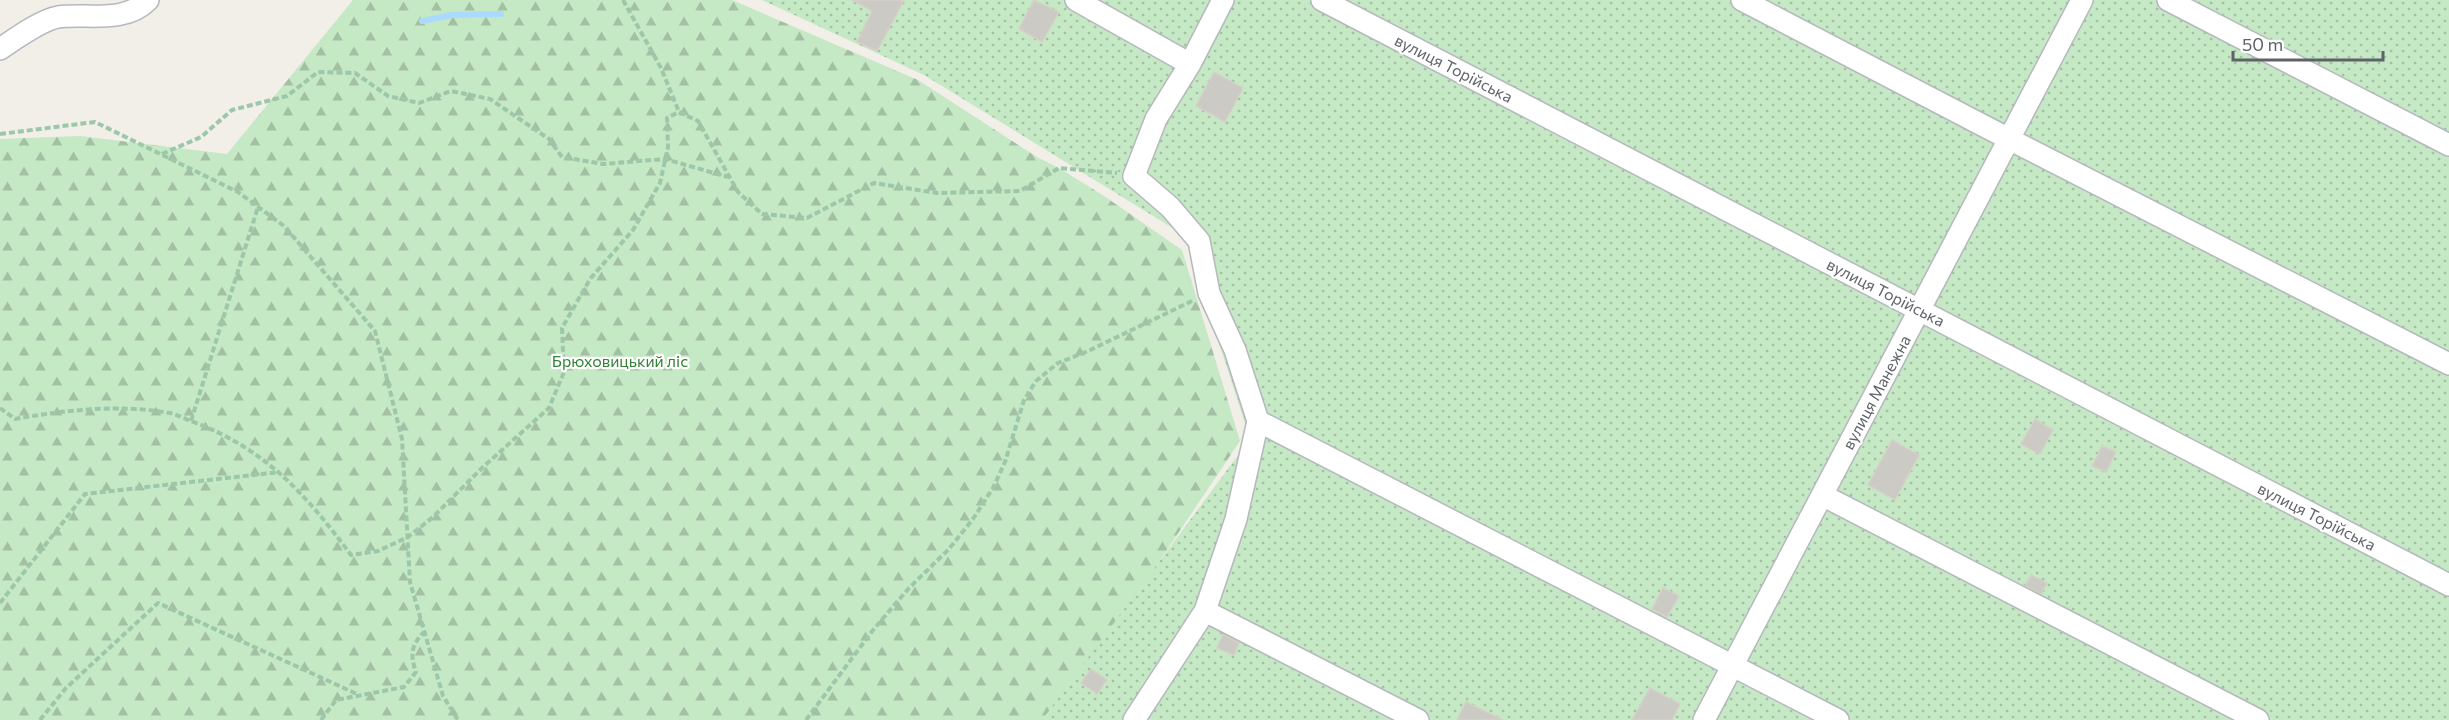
<svg xmlns="http://www.w3.org/2000/svg" width="2449" height="720" font-family="Commissioner,sans-serif">
<style>
.forest{fill:url(#forest-firs)}
.garden{fill:url(#garden-dots)}
.lines{fill:none;stroke-linecap:round;stroke-linejoin:round}
.stream{stroke:#aadaff;stroke-width:6}
.building{fill:#cccac5;stroke:#d6d1c6;stroke-width:1.5}
.minor-casing{stroke:#b5b8bc;stroke-width:24}
.path{stroke:#9cc7a9;stroke-width:4;stroke-dasharray:6 3;stroke-linecap:butt}
.minor{stroke:#fff;stroke-width:21}
.labels{text-anchor:middle;dominant-baseline:central;stroke-width:4.5;stroke-linejoin:round;paint-order:stroke}
.street-label{font-size:16px;fill:#5f6368;stroke:#fff}
.park-label{font-size:16px;fill:#348238;stroke:#fff}
</style>
<defs>
<pattern id="forest-firs" width="22" height="20" patternUnits="userSpaceOnUse" patternTransform="scale(1.5)"><rect width="22" height="20" fill="#c5e8c5"/><path d="M5 1l3.5 6h-7zM16 11l3.5 6h-7z" fill="#a3c0a4"/></pattern>
<pattern id="garden-dots" width="8" height="8" patternUnits="userSpaceOnUse" patternTransform="scale(1.5)"><rect width="8" height="8" fill="#c5e8c5"/><path d="M2 2h.1M6 6h.1" fill="none" stroke="#a3c0a4" stroke-width="1.8" stroke-linecap="round"/></pattern>
</defs>
<rect width="100%" height="100%" fill="#f1efe8"/>
<path class="forest" d="M 353,0 L 732,0 L 918,80 L 1037,157 L 1059,168 L 1104,196 L 1182,250 L 1240,441 L 1053,720 L 0,720 L 0,139 L 80,136 L 227,154 Z"/>
<path class="garden" d="M 762,0 L 2449,0 L 2449,720 L 1042,720 L 1250,439 L 1184,235 L 924,75 Z"/>
<g class="lines">
<path class="stream" d="M 422,21 L 452,15 L 501,14"/>
</g>
<path class="building" d="M 852,0 L 904,0 L 877,51 L 857,42 L 872,11 Z
M 1034,0 L 1059,12 L 1042,42 L 1019,29 Z
M 1214,72 L 1243,88 L 1225,122 L 1196,106 Z
M 2035,419 L 2053,430 L 2040,454 L 2021,444 Z
M 1892,440 L 1919,455 L 1895,500 L 1868,485 Z
M 2102,446 L 2116,452 L 2106,472 L 2092,466 Z
M 2031,575 L 2047,583 L 2041,594 L 2025,586 Z
M 1663,588 L 1679,596 L 1667,617 L 1652,609 Z
M 1223,634 L 1239,643 L 1234,655 L 1217,648 Z
M 1091,669 L 1107,680 L 1097,694 L 1081,683 Z
M 1650,688 L 1680,704 L 1672,720 L 1632,720 Z
M 1466,702 L 1503,720 L 1457,720 Z"/>
<g class="lines">
<defs>
<path id="minor" d="M 1076,0 L 1190,64
M 1322,0 L 2449,585
M 1742,0 L 2009,139 L 2449,364
M 2168,0 L 2449,145
M 0,49 C 15,39 41,20 58,17 C 88,13 124,24 148,0
M 1258,421 L 1838,720
M 1822,495 L 2258,720
M 1205,611 L 1418,720
M 1134,720 L 1205,611 L 1236,519 L 1258,421 L 1235,350 L 1209,293 L 1199,241 L 1170,207 L 1134,176 L 1156,119 L 1190,64 L 1223,0
M 1704,720 L 2082,0"/>
</defs>
<use href="#minor" class="minor-casing"/>
<path class="path" d="M 623,0 L 661,68 L 679,112
M 0,134 L 95,122 L 238,192 L 284,226 L 375,331 L 402,439 L 410,582 L 443,696 L 458,720
M 162,154 L 201,137 L 232,110 L 287,96 L 318,72 L 355,73 L 388,96 L 419,103 L 451,91 L 490,99 L 549,139 L 562,157 L 603,164 L 665,159 L 728,177
M 0,408 L 15,419 C 66,410 118,404 170,413 C 179,415 187,420 196,423 C 267,450 307,496 351,555 L 378,551 L 408,537 L 433,517 L 483,467 L 549,408 L 564,372 L 562,328 L 590,279 L 633,230 L 660,183 L 668,147 L 667,118 L 679,112 L 698,121 L 738,192 L 762,214 L 807,218 L 874,183 L 937,193 L 1020,191 L 1059,168 L 1117,173
M 191,421 L 258,207
M 0,603 L 85,494 L 280,472
M 40,720 L 66,688 L 158,603 L 357,694
M 321,720 L 336,700 L 404,687 L 416,672 C 410,655 411,645 424,632
M 806,720 L 873,630 L 909,588 L 948,550 L 973,519 L 993,488 L 1005,462 L 1024,400 L 1036,381 L 1058,363 L 1086,352 L 1192,301"/>
<use href="#minor" class="minor"/>
</g>
<g class="labels">
<g class="street-label">
<text transform="translate(1454 68) rotate(27)">вулиця Торійська</text>
<text transform="translate(1886 292) rotate(27)">вулиця Торійська</text>
<text transform="translate(1876 392) rotate(-62)">вулиця Манежна</text>
<text transform="translate(2317 516) rotate(27)">вулиця Торійська</text>
</g>
<g class="park-label">
<text x="620" y="360">Брюховицький ліс</text>
</g>
</g>
<path d="M2233 51v9h150v-9" fill="none" stroke="#5f6368" stroke-width="3"/>
<text x="2242" y="51" font-size="18" fill="#5f6368" stroke="#ffffff" stroke-width="4.5" paint-order="stroke">50 m</text>
</svg>
